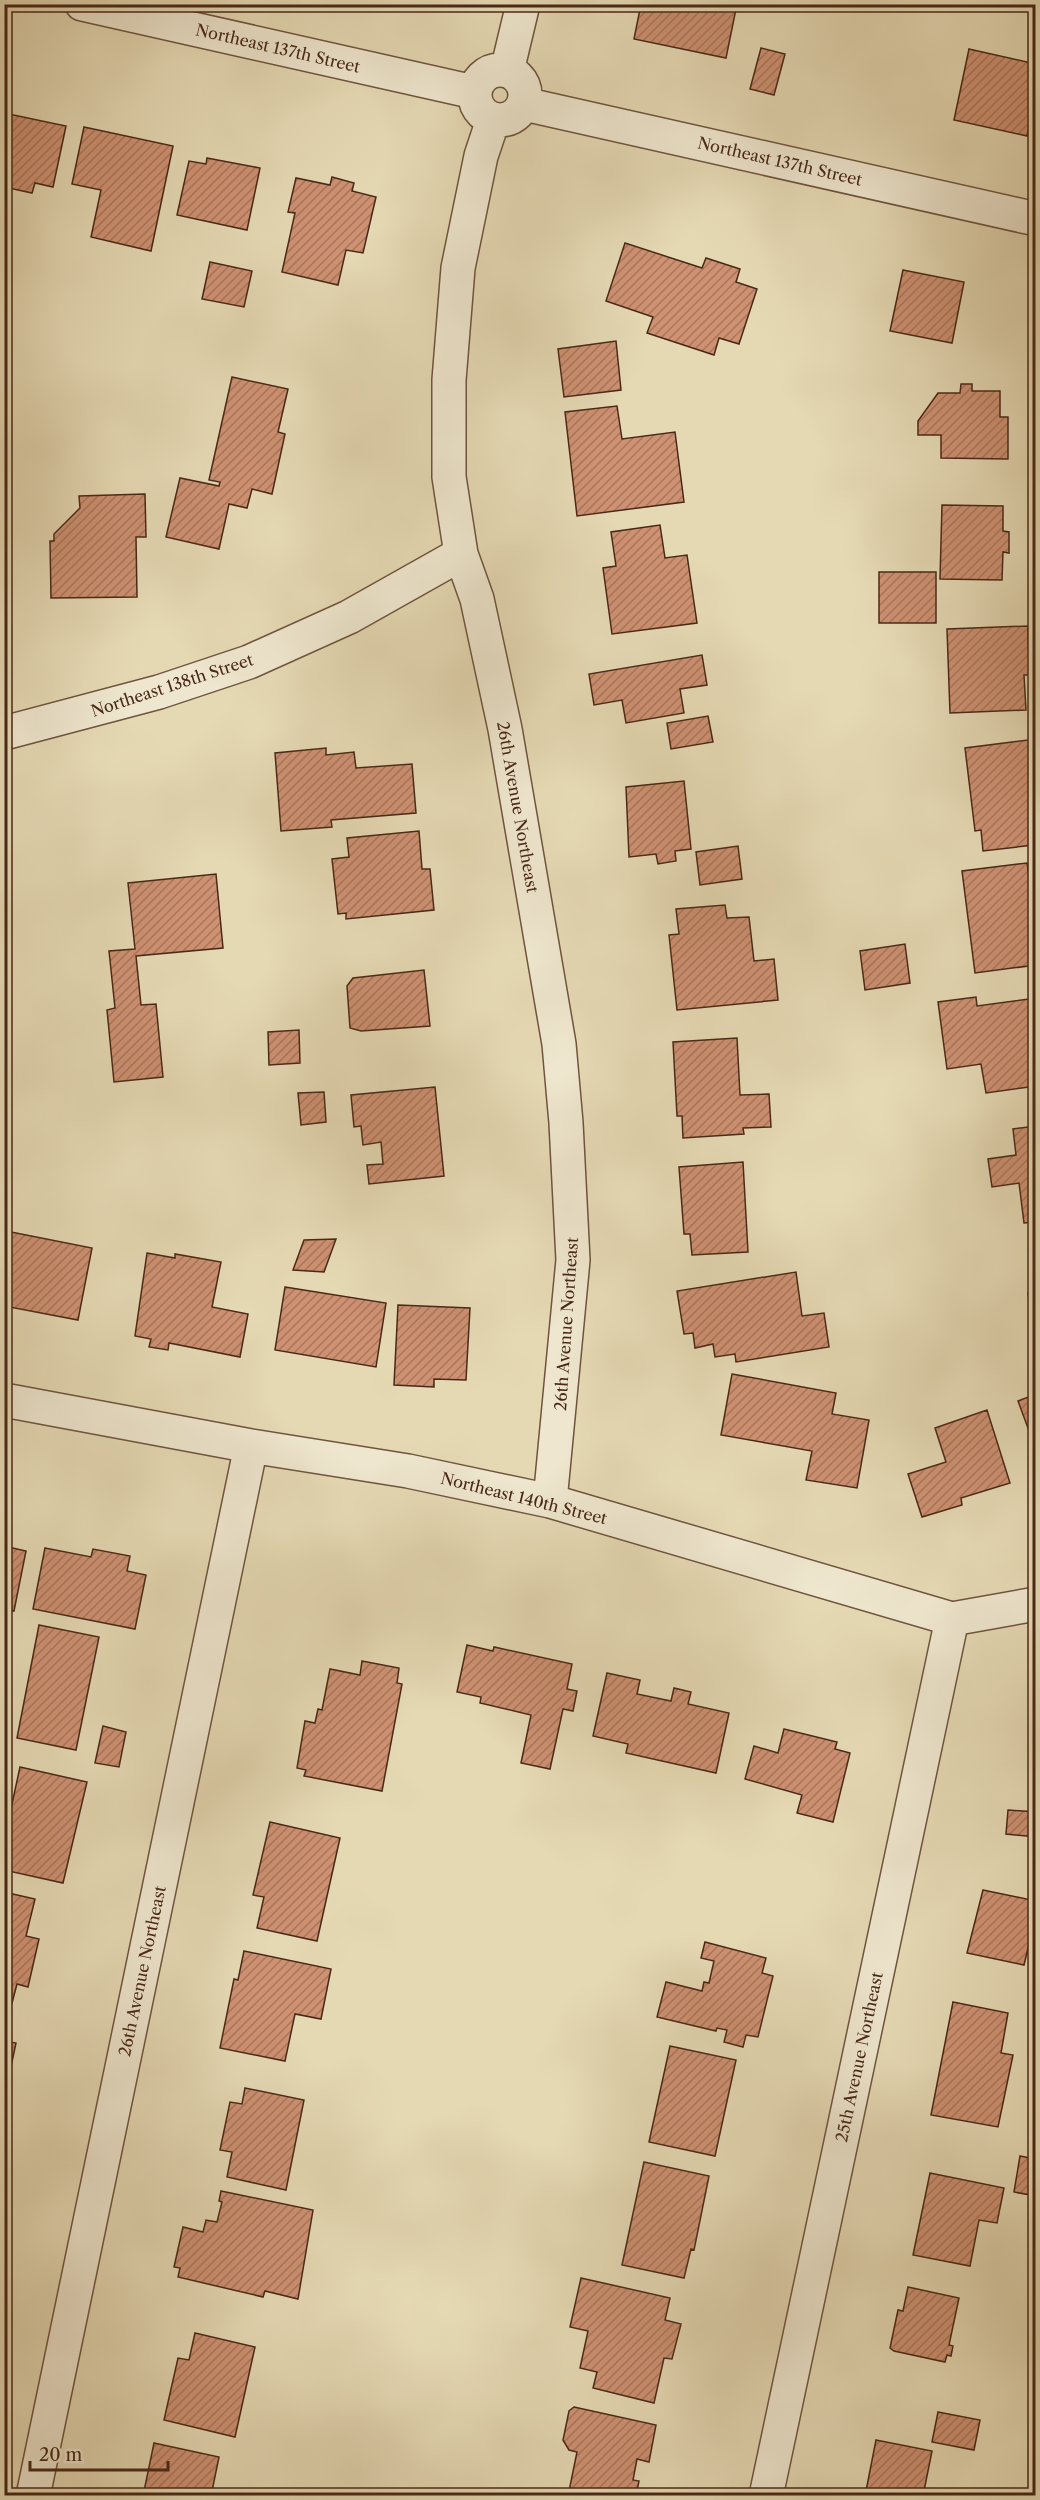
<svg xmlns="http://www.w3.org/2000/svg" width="1040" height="2500" font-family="'Libre Caslon Text',serif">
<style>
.building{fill:url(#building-hatch);stroke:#492817;stroke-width:1.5}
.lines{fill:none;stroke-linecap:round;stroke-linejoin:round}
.minor-casing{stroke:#70543e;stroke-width:36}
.minor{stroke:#eee6ce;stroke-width:33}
.labels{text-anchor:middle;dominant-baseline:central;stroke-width:4.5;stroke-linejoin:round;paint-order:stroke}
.street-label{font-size:16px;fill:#492817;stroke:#eee6ce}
</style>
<defs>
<pattern id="building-hatch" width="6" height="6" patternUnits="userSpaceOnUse" patternTransform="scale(1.5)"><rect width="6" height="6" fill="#ce9172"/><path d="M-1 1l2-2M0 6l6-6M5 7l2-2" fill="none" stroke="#a9765d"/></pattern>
</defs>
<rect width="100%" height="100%" fill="#e5d9b4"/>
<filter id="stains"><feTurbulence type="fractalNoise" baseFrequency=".00333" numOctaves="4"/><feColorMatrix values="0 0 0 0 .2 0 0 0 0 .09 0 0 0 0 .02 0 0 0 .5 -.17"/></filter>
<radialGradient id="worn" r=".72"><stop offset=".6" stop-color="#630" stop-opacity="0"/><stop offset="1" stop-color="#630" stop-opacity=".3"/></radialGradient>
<path class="building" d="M 641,4 L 737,4 L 726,58 L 634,39 Z
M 761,48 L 785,54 L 774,95 L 750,89 Z
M 969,49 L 1036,64 L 1036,127 L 1029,126 L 1027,136 L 954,120 Z
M 4,113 L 66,126 L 53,187 L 35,183 L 32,193 L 4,187 Z
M 84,127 L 173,146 L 151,251 L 91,237 L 101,190 L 72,184 Z
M 207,158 L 260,168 L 247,230 L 177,215 L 189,161 L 206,164 Z
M 332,177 L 354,183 L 352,191 L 376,197 L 363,253 L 346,250 L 338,285 L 282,272 L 295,213 L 288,212 L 296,178 L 330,185 Z
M 625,243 L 702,268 L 706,258 L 740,269 L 736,282 L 757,289 L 739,344 L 719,338 L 714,355 L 647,333 L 653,317 L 606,301 Z
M 210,262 L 252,271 L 244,307 L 202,299 Z
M 903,270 L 964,282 L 952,343 L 890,331 Z
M 616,341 L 621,390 L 564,397 L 558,349 Z
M 232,377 L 288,389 L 278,432 L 285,434 L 272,494 L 252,489 L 247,508 L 229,504 L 219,549 L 166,537 L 180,478 L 219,486 L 220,482 L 209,480 Z
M 961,384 L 972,384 L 972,391 L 1000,391 L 1000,417 L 1008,417 L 1008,459 L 941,458 L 941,435 L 918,435 L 918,421 L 938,393 L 960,393 Z
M 617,406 L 622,439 L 675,432 L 684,502 L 577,516 L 565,412 Z
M 145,494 L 146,537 L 136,537 L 137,597 L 51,598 L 50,541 L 54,541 L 54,534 L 80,508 L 79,496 Z
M 942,505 L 1003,506 L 1003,531 L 1009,532 L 1009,553 L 1003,552 L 1002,580 L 940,579 Z
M 660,525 L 665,558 L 687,555 L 697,623 L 612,634 L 603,568 L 616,566 L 611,532 Z
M 879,572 L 936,572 L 936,623 L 879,623 Z
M 1028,626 L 1029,675 L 1024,675 L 1026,710 L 950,713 L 947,629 Z
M 702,655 L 707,685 L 680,689 L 684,713 L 626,723 L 622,700 L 594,705 L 589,674 Z
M 708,716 L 713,742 L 671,749 L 667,723 Z
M 1036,739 L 1036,823 L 1032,824 L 1034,845 L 983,851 L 981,830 L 975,831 L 965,748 Z
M 326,748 L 326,755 L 354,752 L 356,768 L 412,764 L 416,813 L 331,820 L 332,827 L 281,831 L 275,753 Z
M 684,781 L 691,849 L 675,851 L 676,861 L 658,864 L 656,854 L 629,857 L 626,787 Z
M 419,831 L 422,869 L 430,869 L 434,910 L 346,919 L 346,913 L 338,914 L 332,859 L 349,857 L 347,838 Z
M 738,846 L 742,879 L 700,885 L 696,852 Z
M 1027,863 L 1036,928 L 1036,965 L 975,973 L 962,871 Z
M 216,874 L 223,948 L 136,956 L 141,1005 L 156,1004 L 163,1077 L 114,1082 L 107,1010 L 115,1008 L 109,951 L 135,949 L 128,883 Z
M 725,905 L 727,918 L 749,917 L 754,961 L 774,959 L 778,1000 L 677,1010 L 669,935 L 679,934 L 676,909 Z
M 905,944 L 910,983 L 865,990 L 860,951 Z
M 424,970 L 430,1026 L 361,1031 L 350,1028 L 347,986 L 353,978 Z
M 976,997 L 977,1006 L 1036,998 L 1036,1086 L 986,1093 L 981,1064 L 947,1069 L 938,1002 Z
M 299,1030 L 300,1063 L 269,1065 L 268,1032 Z
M 737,1038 L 740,1095 L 769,1094 L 771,1127 L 743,1128 L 744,1134 L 683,1138 L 682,1116 L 677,1116 L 673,1042 Z
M 435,1087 L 444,1176 L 369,1184 L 367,1165 L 383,1164 L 381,1142 L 363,1145 L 361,1126 L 354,1127 L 351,1095 Z
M 324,1092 L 326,1122 L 301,1125 L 298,1093 Z
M 1036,1126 L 1036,1222 L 1024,1223 L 1019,1183 L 992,1187 L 988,1159 L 1016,1155 L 1013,1129 Z
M 743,1162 L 748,1252 L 692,1255 L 690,1234 L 684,1234 L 679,1167 Z
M 6,1231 L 92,1248 L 78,1320 L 4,1306 Z
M 336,1239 L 324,1272 L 293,1270 L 304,1240 Z
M 147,1253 L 175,1258 L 175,1254 L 221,1262 L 212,1307 L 248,1314 L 240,1357 L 169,1343 L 168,1350 L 149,1347 L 151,1339 L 135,1336 Z
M 796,1272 L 802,1316 L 824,1313 L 829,1347 L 736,1362 L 735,1354 L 715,1357 L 713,1344 L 695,1348 L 693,1333 L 684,1334 L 677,1291 Z
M 285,1287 L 386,1303 L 376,1367 L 275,1350 Z
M 1036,1292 L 1036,1327 L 1033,1327 L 1028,1293 Z
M 398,1305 L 470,1308 L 466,1380 L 434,1379 L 434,1387 L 394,1385 Z
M 732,1374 L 836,1393 L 832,1414 L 869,1420 L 857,1488 L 806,1480 L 812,1451 L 721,1435 Z
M 1036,1394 L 1036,1450 L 1018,1401 Z
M 987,1410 L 1010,1483 L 961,1498 L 962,1505 L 922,1517 L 908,1474 L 946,1462 L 935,1428 Z
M 4,1546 L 26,1551 L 14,1611 L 4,1609 Z
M 45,1548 L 91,1557 L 93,1549 L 130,1556 L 127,1571 L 146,1575 L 135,1629 L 33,1609 Z
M 39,1625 L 99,1637 L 76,1750 L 17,1738 Z
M 467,1645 L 493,1651 L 494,1647 L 572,1664 L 567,1689 L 577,1691 L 573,1711 L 563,1709 L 550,1769 L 521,1763 L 531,1715 L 480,1703 L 481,1697 L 457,1692 Z
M 362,1661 L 399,1668 L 397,1683 L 402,1684 L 382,1791 L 304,1776 L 306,1770 L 297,1768 L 305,1721 L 315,1723 L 318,1709 L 322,1710 L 330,1669 L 360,1675 Z
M 607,1673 L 640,1680 L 637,1694 L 671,1701 L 674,1688 L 691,1692 L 688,1704 L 729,1713 L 716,1773 L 626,1753 L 628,1744 L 593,1736 Z
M 103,1726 L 126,1732 L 119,1767 L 95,1763 Z
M 784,1729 L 837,1742 L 835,1749 L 850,1753 L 833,1822 L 797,1813 L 802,1795 L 745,1779 L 754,1746 L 778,1753 Z
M 20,1767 L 87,1782 L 63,1883 L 4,1870 L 4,1817 L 9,1818 Z
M 1008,1810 L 1036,1812 L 1036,1837 L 1006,1834 Z
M 270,1822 L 340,1838 L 317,1941 L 257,1928 L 264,1897 L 253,1895 Z
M 983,1890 L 1036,1901 L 1036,1946 L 1029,1944 L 1024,1965 L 967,1953 Z
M 4,1892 L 35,1899 L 26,1936 L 39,1939 L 28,1987 L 17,1984 L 12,2003 L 4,2001 Z
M 705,1942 L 766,1958 L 762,1973 L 773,1976 L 758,2037 L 746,2035 L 743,2047 L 724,2042 L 727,2030 L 717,2028 L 716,2031 L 657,2017 L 666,1982 L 702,1991 L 704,1982 L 709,1983 L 714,1961 L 701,1958 Z
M 244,1951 L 331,1969 L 321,2019 L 295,2014 L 285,2061 L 220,2048 L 234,1979 L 238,1980 Z
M 953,2002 L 1008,2013 L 1001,2053 L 1013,2055 L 998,2127 L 931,2115 Z
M 4,2041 L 16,2043 L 6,2090 L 4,2090 Z
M 670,2046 L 736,2060 L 715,2156 L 649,2142 Z
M 245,2088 L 304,2100 L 286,2190 L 227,2177 L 232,2152 L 220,2150 L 230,2102 L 242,2104 Z
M 1020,2156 L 1036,2159 L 1036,2196 L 1014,2192 Z
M 644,2162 L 709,2176 L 694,2250 L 691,2249 L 684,2278 L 622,2265 Z
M 930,2173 L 1004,2188 L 997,2223 L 979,2220 L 970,2266 L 913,2255 Z
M 221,2191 L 313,2210 L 298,2299 L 265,2291 L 263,2297 L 178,2277 L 180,2268 L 174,2267 L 183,2227 L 203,2232 L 206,2220 L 217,2222 L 222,2202 L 219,2201 Z
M 581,2278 L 670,2298 L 665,2320 L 681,2324 L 672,2359 L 664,2358 L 654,2403 L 593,2388 L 597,2372 L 580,2368 L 588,2331 L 570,2327 Z
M 908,2287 L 959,2298 L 949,2345 L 953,2346 L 951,2356 L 947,2355 L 945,2362 L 894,2351 L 890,2348 L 898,2310 L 903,2311 Z
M 195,2333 L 255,2347 L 235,2437 L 164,2420 L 178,2358 L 189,2360 Z
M 574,2407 L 656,2425 L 649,2462 L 637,2459 L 633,2480 L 639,2481 L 636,2496 L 568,2496 L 577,2452 L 569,2450 L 563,2440 L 569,2411 Z
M 938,2412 L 980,2420 L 974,2450 L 932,2442 Z
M 876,2440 L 932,2451 L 923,2496 L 865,2496 Z
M 154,2443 L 219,2457 L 211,2496 L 143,2496 Z"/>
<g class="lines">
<defs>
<path id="minor" d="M 82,4 L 474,92
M475 95a25 25 0 1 1 50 0a25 25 0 1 1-50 0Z
M 507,71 L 523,4
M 524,104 L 1036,219
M 493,120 L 481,156 L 458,268 L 449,380 L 449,477 L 461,554 L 477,599 L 505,729 L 559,1044 L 566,1123 L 573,1260 L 550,1501
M 4,733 L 159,692 L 249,662 L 349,617 L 461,554
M 4,1400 L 251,1446 L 408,1471 L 550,1501 L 952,1619 L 1036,1604
M 33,2496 L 251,1446
M 766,2496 L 952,1619"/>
</defs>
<use href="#minor" class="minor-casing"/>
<use href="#minor" class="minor"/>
</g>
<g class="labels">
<g class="street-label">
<text transform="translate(278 48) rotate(13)">Northeast 137th Street</text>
<text transform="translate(780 161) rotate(13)">Northeast 137th Street</text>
<text transform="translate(172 685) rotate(-18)">Northeast 138th Street</text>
<text transform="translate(518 807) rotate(80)">26th Avenue Northeast</text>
<text transform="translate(566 1324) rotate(-86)">26th Avenue Northeast</text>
<text transform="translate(524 1498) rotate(14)">Northeast 140th Street</text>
<text transform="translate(142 1971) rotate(-78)">26th Avenue Northeast</text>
<text transform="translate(859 2057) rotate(-78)">25th Avenue Northeast</text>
</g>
</g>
<rect width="1040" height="2500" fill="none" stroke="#e5d9b4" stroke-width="24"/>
<rect x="6" y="6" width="1028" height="2488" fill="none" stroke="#492817" stroke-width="3"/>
<rect x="12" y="12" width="1016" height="2476" fill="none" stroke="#492817" stroke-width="1.5"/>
<path d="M30 2461v9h138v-9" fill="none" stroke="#492817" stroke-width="3"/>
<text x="39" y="2461" font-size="18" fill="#492817" stroke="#eee6ce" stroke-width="4.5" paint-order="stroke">20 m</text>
<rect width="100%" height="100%" filter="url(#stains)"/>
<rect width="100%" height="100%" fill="url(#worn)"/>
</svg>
